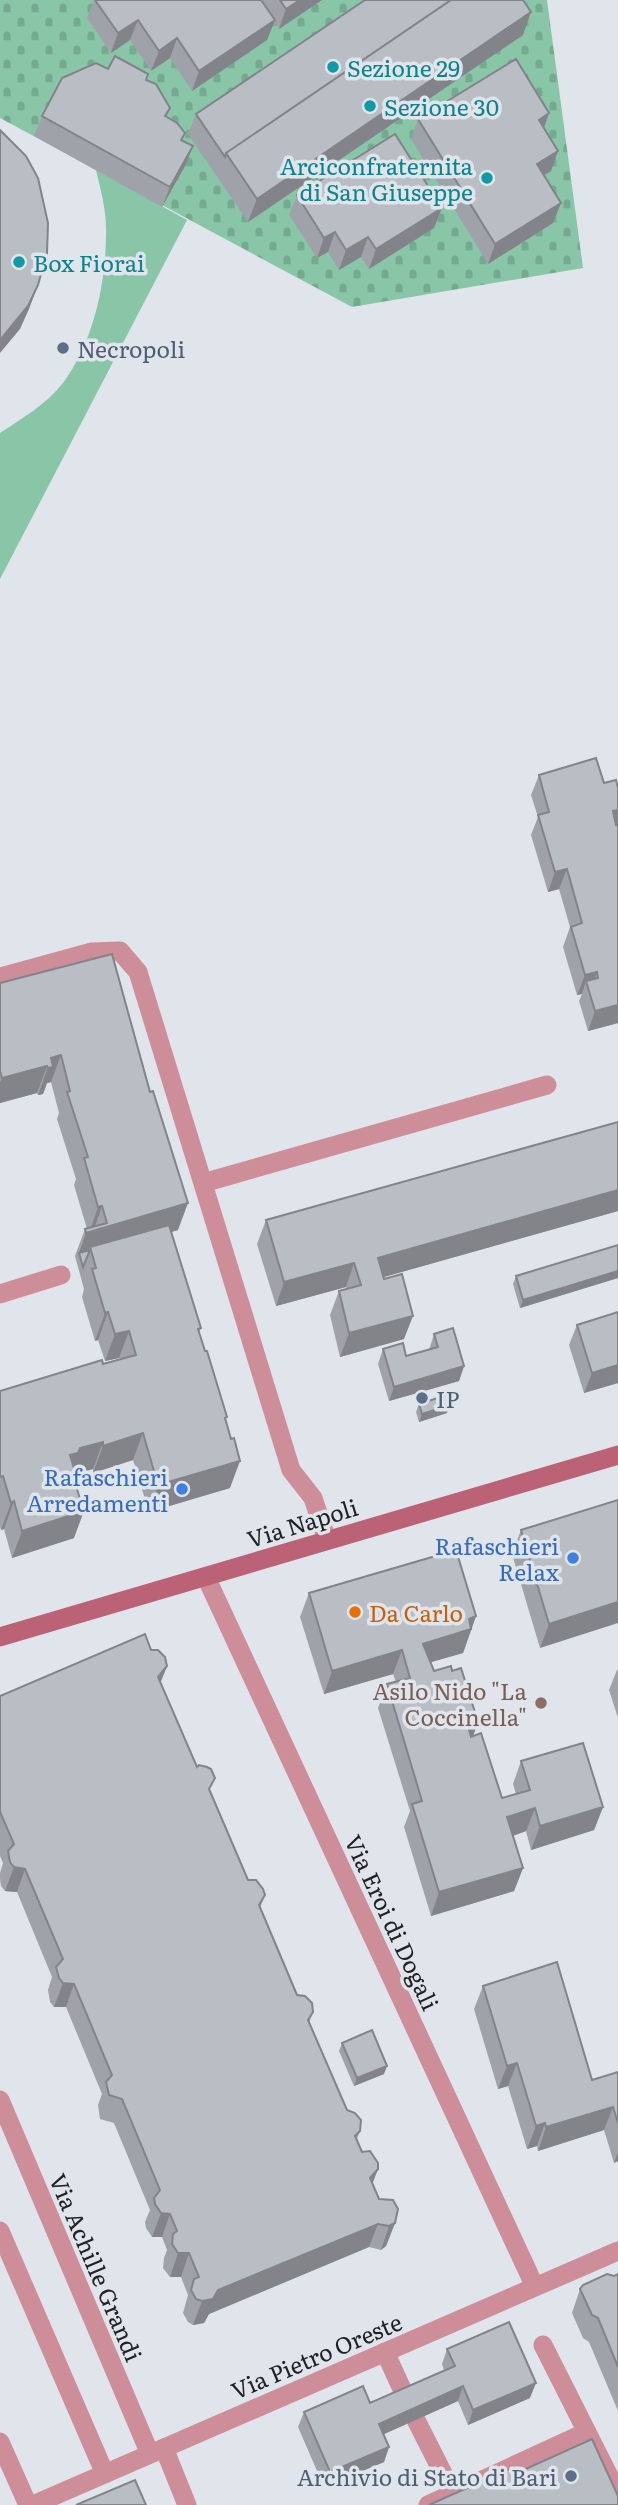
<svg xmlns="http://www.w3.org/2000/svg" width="618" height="2505" font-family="Literata,serif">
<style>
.green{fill:#88c6a7}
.cemetery{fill:url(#cemetery-stones)}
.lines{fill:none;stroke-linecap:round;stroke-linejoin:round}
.service{stroke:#cd8e9a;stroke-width:19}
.pedestrian{stroke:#cd8e9a;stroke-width:19}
.minor{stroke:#cd8e9a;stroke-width:19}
.secondary{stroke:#bc6277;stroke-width:19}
.wall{fill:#9fa3a9}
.shaded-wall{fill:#828489}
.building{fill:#b9bdc4;stroke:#828489;stroke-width:2}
.culture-dot{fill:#0f9aa8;stroke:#e0e4eb;stroke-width:2.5}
.service-dot{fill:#5c6f8a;stroke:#e0e4eb;stroke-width:2.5}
.shop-dot{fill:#3f7fe0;stroke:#e0e4eb;stroke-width:2.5}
.food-dot{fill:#e8710a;stroke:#e0e4eb;stroke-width:2.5}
.education-dot{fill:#8d6e63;stroke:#e0e4eb;stroke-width:2.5}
.labels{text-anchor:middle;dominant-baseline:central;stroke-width:7;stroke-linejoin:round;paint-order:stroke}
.culture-label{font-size:23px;fill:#0d838f;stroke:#e0e4eb;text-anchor:start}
.service-label{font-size:23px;fill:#4e5e75;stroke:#e0e4eb;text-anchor:start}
.shop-label{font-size:23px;fill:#366cbe;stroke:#e0e4eb;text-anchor:end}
.street-label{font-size:23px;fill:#202225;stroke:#e0e4eb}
.food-label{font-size:23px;fill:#c56008;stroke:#e0e4eb;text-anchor:start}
.education-label{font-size:23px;fill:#785e54;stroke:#e0e4eb;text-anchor:end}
</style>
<defs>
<pattern id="cemetery-stones" width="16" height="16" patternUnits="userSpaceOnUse" patternTransform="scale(1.75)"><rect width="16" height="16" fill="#88c6a7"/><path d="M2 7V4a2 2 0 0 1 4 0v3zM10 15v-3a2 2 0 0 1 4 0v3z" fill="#75aa90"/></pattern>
</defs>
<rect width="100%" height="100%" fill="#e0e4eb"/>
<path class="green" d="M 96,170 L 187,220 L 0,579 L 0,433 C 21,419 47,404 63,383 C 93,343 106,284 106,234 C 107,213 101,191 96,170 Z"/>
<path class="cemetery" d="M 0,0 L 547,0 L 583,268 L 352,307 L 0,118 Z"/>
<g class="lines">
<path class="service" d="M 0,1294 L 61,1275
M 0,2442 L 28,2505
M 164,2448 L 187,2505"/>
<path class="pedestrian" d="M 543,2345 L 618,2494
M 385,2352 L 407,2400
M 416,2420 L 458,2503
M 428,2505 L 587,2432"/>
<path class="minor" d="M 0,977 L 92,952 L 120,951 L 138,972 L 291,1470 L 313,1498 L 327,1540
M 203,1183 L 547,1085
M 206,1577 L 535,2287
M 0,2100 L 150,2454
M 0,2231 L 105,2474
M 33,2505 L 618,2251"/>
<path class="secondary" d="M 0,1637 L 618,1455"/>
</g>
<path class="wall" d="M 94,0 L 322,0 L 279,29 L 274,22 L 267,40 L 192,91 L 170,58 L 151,71 L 130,40 L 111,53 L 87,18 Z
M 523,35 L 248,222 L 188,134 L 196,114 Z
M 108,69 L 146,80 L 170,108 L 167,117 L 182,141 L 185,166 L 162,207 L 34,136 L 42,116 Z
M 549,113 L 544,128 L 551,171 L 544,175 L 553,223 L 488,264 L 411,139 L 418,119 Z
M 297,195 L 434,228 L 369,269 L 361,257 L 339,270 L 328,252 L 317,258 L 289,215 Z
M 539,775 L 618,1023 L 588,1031 L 579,1001 L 582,994 L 577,995 L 563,947 L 570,927 L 559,889 L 548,892 L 531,835 L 538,817 L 531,795 Z
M 0,983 L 150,1092 L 178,1230 L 171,1232 L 201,1328 L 199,1333 L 226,1421 L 230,1488 L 149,1512 L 133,1460 L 93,1473 L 93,1469 L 76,1474 L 78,1482 L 76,1487 L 74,1538 L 12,1558 L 4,1529 L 1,1530 L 0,1527 L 0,1391 L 120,1359 L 119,1358 L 105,1361 L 98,1340 L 95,1341 L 82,1297 L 84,1289 L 75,1256 L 85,1229 L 87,1229 L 74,1185 L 76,1179 L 57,1119 L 59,1113 L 51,1082 L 47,1083 L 43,1094 L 38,1095 L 37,1093 L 0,1103 Z
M 618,1122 L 618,1211 L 383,1277 L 404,1339 L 340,1357 L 330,1315 L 339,1291 L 347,1289 L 346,1287 L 276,1306 L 257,1244 L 266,1220 Z
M 618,1245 L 618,1278 L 520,1308 L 513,1284 L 516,1276 Z
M 618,1312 L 618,1383 L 584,1393 L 569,1345 L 577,1325 Z
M 434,1334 L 464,1366 L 459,1381 L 389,1401 L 378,1364 L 383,1349 L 406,1356 L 429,1350 Z
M 419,1404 L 447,1413 L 419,1422 L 416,1412 Z
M 618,1500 L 540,1648 L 512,1554 L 521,1530 Z
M 309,1593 L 476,1616 L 463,1653 L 431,1662 L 434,1671 L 452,1671 L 473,1736 L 502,1798 L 516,1794 L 513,1784 L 521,1761 L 603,1807 L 594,1830 L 531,1850 L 526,1831 L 513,1836 L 523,1868 L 514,1891 L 431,1916 L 404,1827 L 410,1811 L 378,1708 L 387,1684 L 396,1682 L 393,1674 L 324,1694 L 300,1617 Z
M 151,1650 L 167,1666 L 160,1683 L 197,1767 L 210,1792 L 248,1880 L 265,1895 L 260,1908 L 297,1995 L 313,2012 L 309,2023 L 347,2110 L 360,2131 L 357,2139 L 379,2199 L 395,2223 L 386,2246 L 381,2250 L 369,2247 L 209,2314 L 204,2323 L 193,2325 L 188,2322 L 183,2313 L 188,2295 L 181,2277 L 170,2277 L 163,2268 L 164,2258 L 167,2250 L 162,2237 L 152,2237 L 146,2228 L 145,2222 L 150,2210 L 114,2123 L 100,2119 L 98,2105 L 102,2094 L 66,2007 L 54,2007 L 50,2002 L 48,1990 L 52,1977 L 17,1892 L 5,1891 L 1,1886 L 0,1879 L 0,1873 L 3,1863 L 0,1856 L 0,1696 Z
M 617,1670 L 618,1670 L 618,1718 L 609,1690 Z
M 483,1986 L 592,2080 L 618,2072 L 618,2161 L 614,2163 L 604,2130 L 538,2151 L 537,2146 L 527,2149 L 508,2086 L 498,2089 L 474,2009 Z
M 342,2043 L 384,2074 L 354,2086 L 339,2051 Z
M 618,2274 L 618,2411 L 589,2342 L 583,2338 L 572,2313 L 580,2289 Z
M 447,2349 L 530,2398 L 468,2425 L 458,2401 L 384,2434 L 389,2447 L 384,2462 L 324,2487 L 298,2427 L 304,2412 L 370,2403 L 444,2370 L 442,2364 Z"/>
<path class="shaded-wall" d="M 300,0 L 322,0 L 279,29 L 286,9 Z
M 531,12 L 523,35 L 248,222 L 257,199 Z
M 138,20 L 130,40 L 111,53 L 118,33 Z
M 275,20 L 267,40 L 192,91 L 199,71 Z
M 177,38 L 170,58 L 151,71 L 159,51 Z
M 549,113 L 542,133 L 539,120 Z
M 193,146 L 185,166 L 162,207 L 170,187 Z
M 558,151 L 551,171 L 530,184 L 537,164 Z
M 561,203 L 553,223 L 488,264 L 495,244 Z
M 442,208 L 434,228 L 369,269 L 376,249 Z
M 335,232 L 328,252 L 317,258 L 324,238 Z
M 368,237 L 361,257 L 339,270 L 346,250 Z
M 38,285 L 29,309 L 20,329 L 0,353 L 0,340 Z
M 618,810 L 618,825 L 617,829 L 613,811 Z
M 567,869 L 559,889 L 548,892 L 555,872 Z
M 597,972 L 590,991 L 586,981 L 582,994 L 577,995 L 585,975 Z
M 618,1005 L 618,1023 L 588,1031 L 595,1011 Z
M 61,1055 L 51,1082 L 47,1083 L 43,1094 L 38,1095 L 51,1058 Z
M 47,1066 L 37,1093 L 0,1103 L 0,1082 L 2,1078 Z
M 618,1190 L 618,1211 L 370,1281 L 378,1258 Z
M 188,1203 L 178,1230 L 93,1256 L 90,1247 L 87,1258 L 79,1253 L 86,1233 L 89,1233 L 98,1207 L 102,1206 L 93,1232 Z
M 354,1263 L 346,1287 L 276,1306 L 284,1282 Z
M 618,1271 L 618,1278 L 520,1308 L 523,1300 Z
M 108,1312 L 98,1340 L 95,1341 L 105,1313 Z
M 413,1316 L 404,1339 L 340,1357 L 349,1333 Z
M 129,1331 L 119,1358 L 105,1361 L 115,1334 Z
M 618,1365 L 618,1383 L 584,1393 L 592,1373 Z
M 464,1366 L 459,1381 L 389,1401 L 394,1387 Z
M 450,1405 L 447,1413 L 419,1422 L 422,1414 Z
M 143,1433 L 133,1460 L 93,1473 L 103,1446 Z
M 103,1442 L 93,1469 L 71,1475 L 70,1455 L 80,1448 Z
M 240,1461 L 230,1488 L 149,1512 L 158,1485 Z
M 14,1501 L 4,1529 L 1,1530 L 11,1503 Z
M 84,1511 L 74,1538 L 12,1558 L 22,1531 Z
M 618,1602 L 618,1623 L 540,1648 L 549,1624 Z
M 476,1616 L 463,1653 L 414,1667 L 423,1644 L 469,1619 Z
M 402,1650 L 393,1674 L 324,1694 L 332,1671 Z
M 167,1666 L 158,1689 L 158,1677 Z
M 478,1722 L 470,1746 L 468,1726 Z
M 603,1807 L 594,1830 L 531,1850 L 540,1826 Z
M 535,1808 L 526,1831 L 498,1841 L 507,1817 Z
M 14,1867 L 25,1869 L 17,1892 L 5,1891 Z
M 523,1868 L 514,1891 L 431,1916 L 439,1892 Z
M 63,1983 L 74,1984 L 66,2007 L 54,2007 Z
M 517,2063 L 508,2086 L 498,2089 L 507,2066 Z
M 387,2066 L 384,2074 L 354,2086 L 357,2078 Z
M 613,2107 L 604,2130 L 538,2151 L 546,2127 Z
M 545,2123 L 537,2146 L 527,2149 L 536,2126 Z
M 618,2152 L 618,2161 L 614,2163 Z
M 378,2169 L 369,2193 L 370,2178 Z
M 161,2213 L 170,2214 L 162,2237 L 152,2237 Z
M 395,2223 L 386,2246 L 381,2250 L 389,2226 Z
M 378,2224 L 369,2247 L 209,2314 L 204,2323 L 193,2325 L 202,2301 L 218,2290 Z
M 178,2253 L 189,2253 L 181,2277 L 170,2277 Z
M 536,2383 L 530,2398 L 468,2425 L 473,2410 Z
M 463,2386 L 458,2401 L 373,2439 L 379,2424 Z
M 389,2447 L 384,2462 L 324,2487 L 330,2472 Z"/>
<path class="building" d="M 95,0 L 261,0 L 275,20 L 199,71 L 177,38 L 159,51 L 138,20 L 118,33 Z
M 280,0 L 300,0 L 286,9 Z
M 365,0 L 451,0 L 226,153 L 225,157 L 196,114 Z
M 451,0 L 523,0 L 531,12 L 257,199 L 226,153 Z
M 115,56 L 148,74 L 146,80 L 156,84 L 170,108 L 165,116 L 177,123 L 185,133 L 181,140 L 193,146 L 170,187 L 42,116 L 62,78 L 96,63 L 108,69 Z
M 516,59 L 549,113 L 539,120 L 558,151 L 537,164 L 561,203 L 495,244 L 418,119 Z
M 0,130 L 26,156 L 38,178 L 48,223 L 47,253 L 38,285 L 28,306 L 0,340 Z
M 395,134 L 442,208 L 376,249 L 368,237 L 346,250 L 335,232 L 324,238 L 297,195 Z
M 596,758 L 604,783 L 616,780 L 618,788 L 618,810 L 613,811 L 616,825 L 618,824 L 618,1005 L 595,1011 L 586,981 L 598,978 L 597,972 L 585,975 L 571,927 L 582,923 L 567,869 L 555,872 L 538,815 L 549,812 L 539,775 Z
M 112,954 L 150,1092 L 153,1091 L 188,1203 L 86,1233 L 85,1229 L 107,1223 L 102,1206 L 98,1207 L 84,1158 L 88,1157 L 67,1092 L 70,1091 L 61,1055 L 51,1058 L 53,1067 L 48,1068 L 47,1066 L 2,1078 L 0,1071 L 0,983 Z
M 618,1122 L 618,1190 L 378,1258 L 384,1279 L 402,1274 L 413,1316 L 349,1333 L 339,1291 L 361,1285 L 354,1263 L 284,1282 L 266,1220 Z
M 169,1225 L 201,1328 L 198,1329 L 205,1351 L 207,1351 L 227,1417 L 225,1418 L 231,1439 L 234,1438 L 240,1461 L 158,1485 L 143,1433 L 103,1446 L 103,1442 L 80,1448 L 78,1453 L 70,1455 L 78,1482 L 75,1483 L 84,1511 L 22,1531 L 14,1501 L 11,1503 L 3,1476 L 0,1477 L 0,1391 L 102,1360 L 103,1364 L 136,1355 L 129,1331 L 115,1334 L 108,1312 L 105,1313 L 92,1269 L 96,1268 L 90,1247 Z
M 618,1245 L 618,1271 L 523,1300 L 516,1276 Z
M 90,1250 L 83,1267 L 79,1253 Z
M 618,1312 L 618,1365 L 592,1373 L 577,1325 Z
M 453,1328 L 464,1366 L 394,1387 L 383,1349 L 403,1343 L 406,1356 L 438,1347 L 434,1334 Z
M 447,1395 L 450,1405 L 422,1414 L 419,1404 Z
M 618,1500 L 618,1602 L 549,1624 L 521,1530 Z
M 456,1550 L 476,1616 L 469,1619 L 471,1629 L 423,1644 L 434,1671 L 451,1666 L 452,1671 L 461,1668 L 478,1722 L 468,1726 L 471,1737 L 481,1733 L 502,1798 L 530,1790 L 521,1761 L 583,1743 L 603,1807 L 540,1826 L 535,1808 L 507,1817 L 523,1868 L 439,1892 L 412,1804 L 422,1801 L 387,1684 L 410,1678 L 402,1650 L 332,1671 L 309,1593 Z
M 145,1634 L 151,1650 L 158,1650 L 165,1657 L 167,1666 L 158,1677 L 197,1767 L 199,1765 L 207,1767 L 211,1769 L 215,1778 L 209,1789 L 248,1880 L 256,1880 L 263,1889 L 265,1895 L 259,1905 L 297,1995 L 305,1996 L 312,2003 L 313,2012 L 308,2020 L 347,2110 L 355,2113 L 361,2120 L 360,2131 L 355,2136 L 362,2152 L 370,2151 L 378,2163 L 378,2169 L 370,2178 L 379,2199 L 393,2200 L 398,2209 L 395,2223 L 389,2226 L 378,2224 L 218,2290 L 213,2299 L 202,2301 L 196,2299 L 191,2290 L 194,2279 L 199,2277 L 189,2253 L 178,2253 L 172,2244 L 173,2234 L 177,2231 L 170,2214 L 161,2213 L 155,2204 L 154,2198 L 160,2190 L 122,2099 L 109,2095 L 106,2082 L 112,2075 L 74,1984 L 63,1983 L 59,1978 L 56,1967 L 63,1959 L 25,1869 L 14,1867 L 10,1862 L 8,1851 L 14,1844 L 0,1812 L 0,1696 Z
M 557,1962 L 592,2080 L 618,2072 L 618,2123 L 613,2107 L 546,2127 L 545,2123 L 536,2126 L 517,2063 L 507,2066 L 483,1986 Z
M 372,2030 L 387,2066 L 357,2078 L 342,2043 Z
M 607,2274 L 614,2276 L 618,2274 L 618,2367 L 598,2318 L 592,2315 L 580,2289 L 583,2285 Z
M 509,2322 L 536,2383 L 473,2410 L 463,2386 L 379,2424 L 389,2447 L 330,2472 L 304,2412 L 363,2386 L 370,2403 L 455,2366 L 447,2349 Z
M 592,2439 L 618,2496 L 618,2505 L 429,2505 L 514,2467 L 517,2473 Z
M 135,2480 L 146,2505 L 76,2505 Z"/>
<g class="culture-dot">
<circle cx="333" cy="67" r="7"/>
<circle cx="370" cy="106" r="7"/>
<circle cx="487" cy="178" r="7"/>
<circle cx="19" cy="262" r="7"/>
</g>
<g class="service-dot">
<circle cx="63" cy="348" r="7"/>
<circle cx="422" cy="1398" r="7"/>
<circle cx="571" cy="2476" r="7"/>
</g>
<g class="shop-dot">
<circle cx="182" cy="1489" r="7"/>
<circle cx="573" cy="1558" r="7"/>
</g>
<circle class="food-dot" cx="355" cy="1612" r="7"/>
<circle class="education-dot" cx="541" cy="1703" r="7"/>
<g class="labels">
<g class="culture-label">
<text x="347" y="67">Sezione 29</text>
<text x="384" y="106">Sezione 30</text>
<text x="473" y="165" text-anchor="end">Arciconfraternita<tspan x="473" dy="26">di San Giuseppe</tspan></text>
<text x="33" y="262">Box Fiorai</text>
</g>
<g class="service-label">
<text x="77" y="348">Necropoli</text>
<text x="436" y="1398">IP</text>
<text x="557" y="2476" text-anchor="end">Archivio di Stato di Bari</text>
</g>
<g class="shop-label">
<text x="168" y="1476">Rafaschieri<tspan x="168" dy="26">Arredamenti</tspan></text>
<text x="559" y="1545">Rafaschieri<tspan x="559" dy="26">Relax</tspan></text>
</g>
<g class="street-label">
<text transform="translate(302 1522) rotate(-17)">Via Napoli</text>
<text transform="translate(393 1922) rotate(65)">Via Eroi di Dogali</text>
<text transform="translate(97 2267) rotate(67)">Via Achille Grandi</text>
<text transform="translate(316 2355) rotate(-23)">Via Pietro Oreste</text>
</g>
<g class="food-label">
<text x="369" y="1612">Da Carlo</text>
</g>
<g class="education-label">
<text x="527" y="1690">Asilo Nido "La<tspan x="527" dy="26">Coccinella"</tspan></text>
</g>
</g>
</svg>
